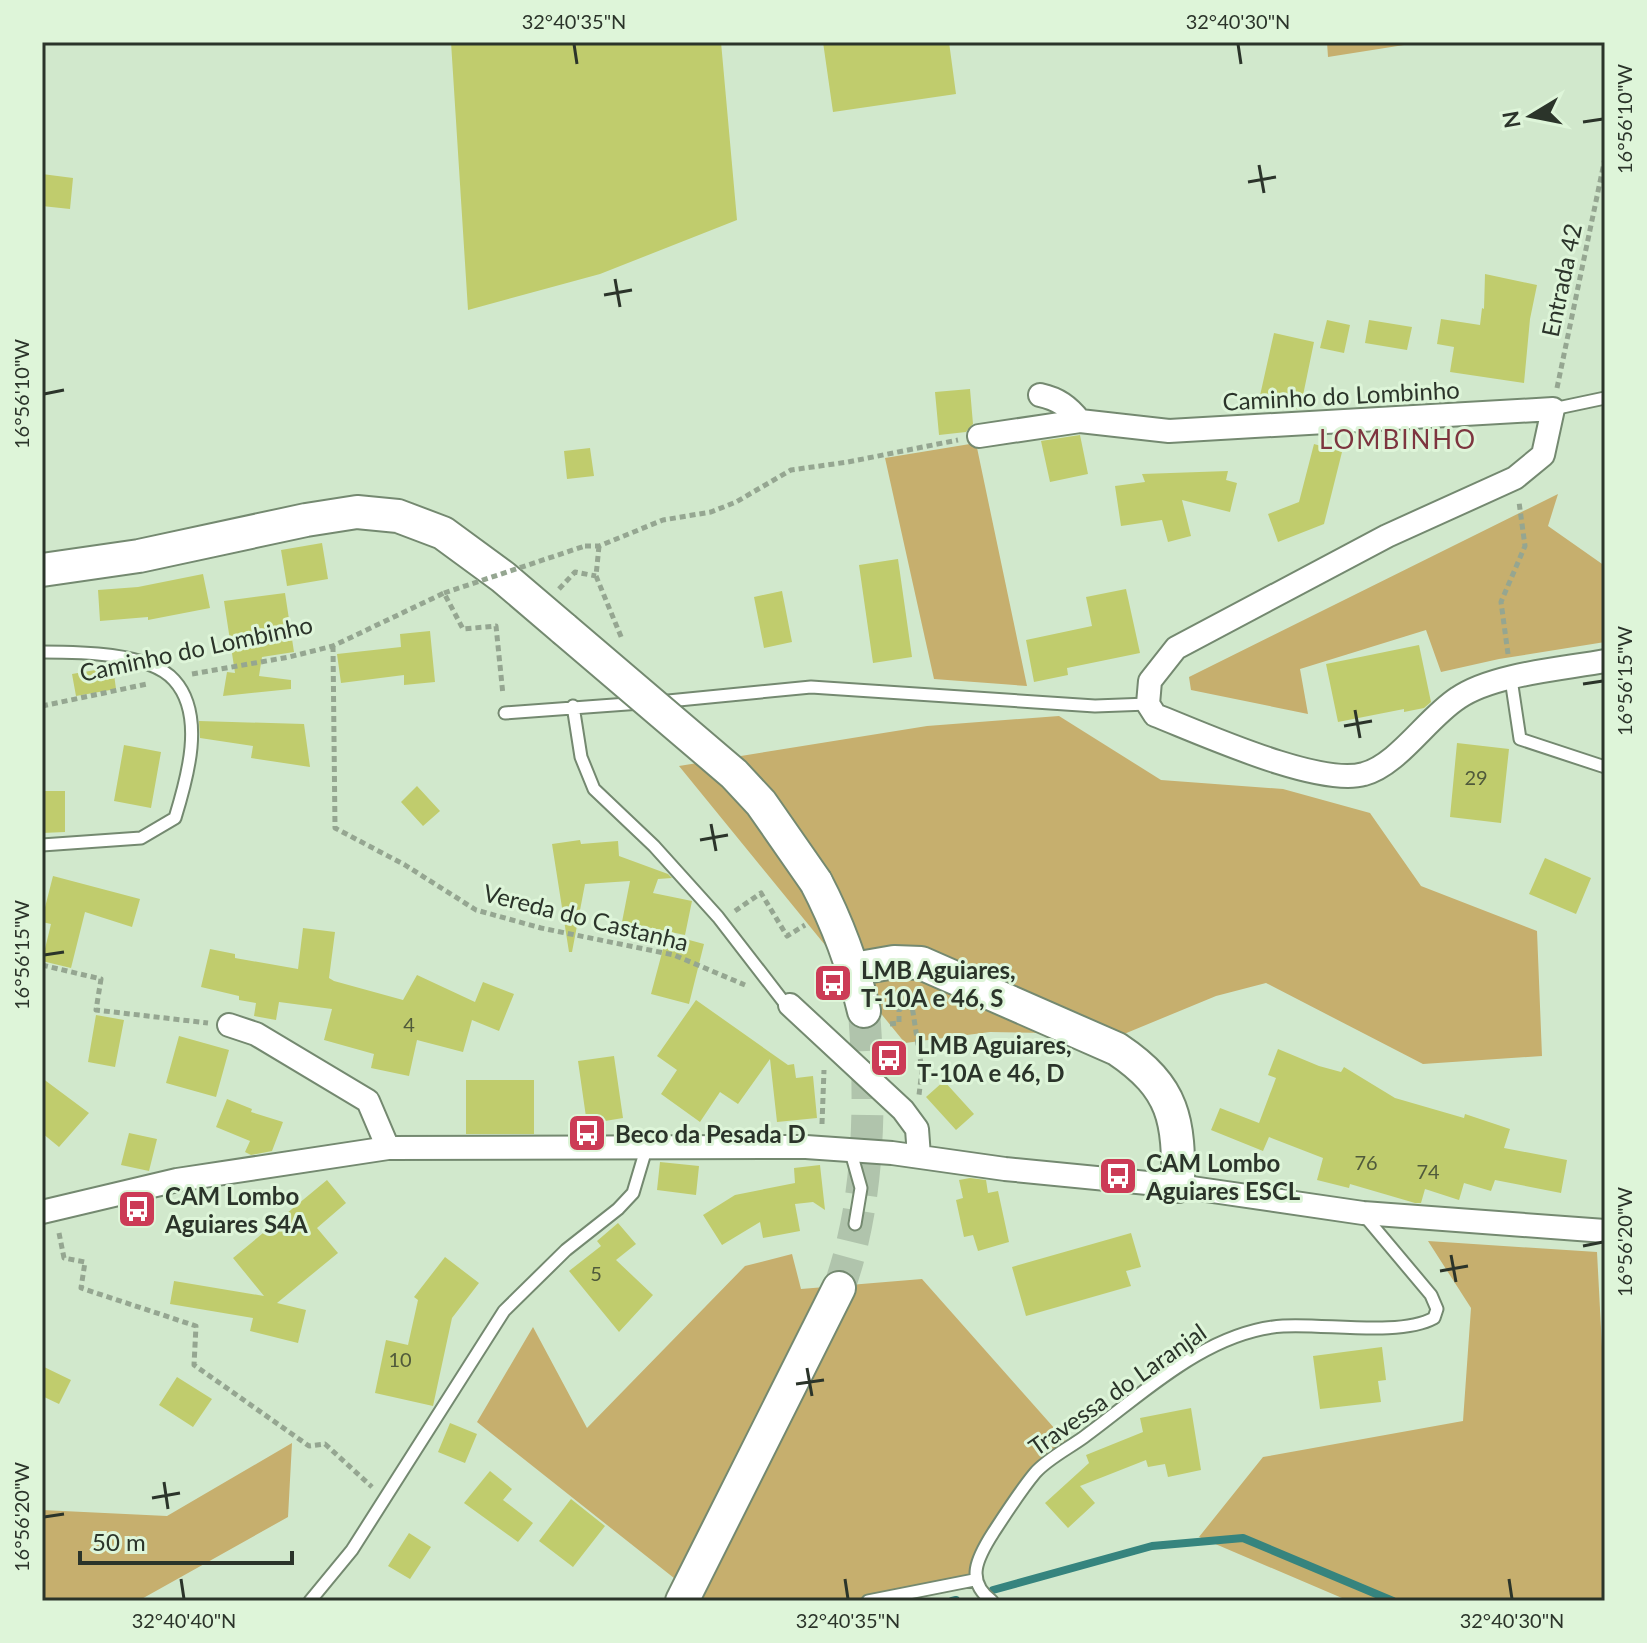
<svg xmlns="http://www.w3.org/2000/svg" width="1647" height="1643" font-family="Lato,sans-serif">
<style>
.green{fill:#c6af6e}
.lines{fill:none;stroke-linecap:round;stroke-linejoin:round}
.stream{stroke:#36847e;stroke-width:8}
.building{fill:#c0cc6d}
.secondary-tunnel{stroke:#b0c4ac;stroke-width:32;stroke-dasharray:32 16;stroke-linecap:butt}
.lane-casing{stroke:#748970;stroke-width:15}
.street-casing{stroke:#748970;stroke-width:26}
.secondary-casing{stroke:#748970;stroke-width:36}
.path{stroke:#95a691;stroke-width:5;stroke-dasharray:6 4;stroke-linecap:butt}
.lane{stroke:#fff;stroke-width:11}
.street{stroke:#fff;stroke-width:22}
.secondary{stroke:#fff;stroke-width:32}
.secondary-bridge-casing{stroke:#748970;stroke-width:36;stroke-linecap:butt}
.path-bridge{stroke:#95a691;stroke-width:5;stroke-dasharray:6 4;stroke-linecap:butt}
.secondary-bridge{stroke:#fff;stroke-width:32}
.ticks{fill:none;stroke:#2b342a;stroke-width:3}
.labels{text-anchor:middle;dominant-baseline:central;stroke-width:6;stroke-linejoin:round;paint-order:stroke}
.number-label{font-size:20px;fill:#505a3b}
.street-label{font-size:24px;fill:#2b342a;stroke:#def5d9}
.poi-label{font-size:24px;font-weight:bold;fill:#2b342a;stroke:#def5d9;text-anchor:start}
.neighbourhood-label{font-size:26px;letter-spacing:2px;fill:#7d353f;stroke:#def5d9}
.neatline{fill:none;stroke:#2b342a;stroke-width:3}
.ticks-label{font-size:20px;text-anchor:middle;fill:#2b342a}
</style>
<rect width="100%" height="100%" fill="#d1e8cc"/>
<path class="green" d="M 1327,42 L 1423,42 L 1328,57 Z
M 976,443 L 1027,686 L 934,679 L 885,458 Z
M 1558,494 L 1548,526 L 1605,566 L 1605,642 L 1499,659 L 1441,672 L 1426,630 L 1300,669 L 1308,714 L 1191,690 L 1189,677 Z
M 1059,716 L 1161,780 L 1283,789 L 1370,813 L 1421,886 L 1537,931 L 1542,1056 L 1423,1064 L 1266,983 L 1216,996 L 1124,1034 L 990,1032 L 905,1043 L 679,766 L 927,726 Z
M 1428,1241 L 1597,1252 L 1602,1347 L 1605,1348 L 1605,1601 L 1349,1601 L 1199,1537 L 1263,1457 L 1463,1421 L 1471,1308 Z
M 792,1254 L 801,1289 L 922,1279 L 1071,1447 L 1036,1471 L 991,1536 L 974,1580 L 868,1601 L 703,1601 L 477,1422 L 533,1327 L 587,1428 L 745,1266 Z
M 292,1443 L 288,1517 L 138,1601 L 42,1601 L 42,1510 L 167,1516 Z"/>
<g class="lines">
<path class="stream" d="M 993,1590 L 1152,1546 L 1243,1538 L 1393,1601
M 952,1601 L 956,1600"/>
</g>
<path class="building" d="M 451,42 L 721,42 L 737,220 L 600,274 L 468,310 Z
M 823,42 L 949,42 L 956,94 L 833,112 Z
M 42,174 L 73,178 L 70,209 L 42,206 Z
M 1485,274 L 1537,285 L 1530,319 L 1524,383 L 1450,372 L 1454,347 L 1437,344 L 1441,319 L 1480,325 L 1482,308 L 1484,309 Z
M 1327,320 L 1350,325 L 1344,353 L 1320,348 Z
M 1369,320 L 1412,327 L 1407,350 L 1365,343 Z
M 1274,333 L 1314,342 L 1300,410 L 1259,400 Z
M 970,389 L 973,424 L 966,432 L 939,435 L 935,392 Z
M 1080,435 L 1088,474 L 1050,482 L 1041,441 Z
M 1314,444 L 1342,452 L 1324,524 L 1278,542 L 1268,514 L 1299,502 Z
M 590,448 L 594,476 L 567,479 L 564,451 Z
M 1228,471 L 1226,480 L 1237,483 L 1230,512 L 1182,500 L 1191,536 L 1168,542 L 1162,520 L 1121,526 L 1115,486 L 1145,482 L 1142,474 Z
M 322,543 L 328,579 L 287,586 L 281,550 Z
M 898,559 L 912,657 L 873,663 L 859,565 Z
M 203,574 L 210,608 L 148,620 L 148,617 L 100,621 L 98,590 L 138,587 Z
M 1126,589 L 1140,653 L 1067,668 L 1068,675 L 1034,682 L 1026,640 L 1092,626 L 1086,597 Z
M 782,591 L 792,642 L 764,648 L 754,597 Z
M 285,593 L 294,652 L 262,657 L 259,676 L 291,680 L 291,689 L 223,696 L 227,672 L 235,673 L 224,601 Z
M 430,631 L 435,682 L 404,685 L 404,675 L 341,683 L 337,654 L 401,647 L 400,634 Z
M 1419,645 L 1431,702 L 1424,708 L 1404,712 L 1404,709 L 1338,722 L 1326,664 Z
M 113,667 L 116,689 L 76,696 L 72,674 Z
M 199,721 L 304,724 L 310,767 L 251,758 L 253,746 L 200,738 Z
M 1457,743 L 1509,749 L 1501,823 L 1450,817 Z
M 124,745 L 161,752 L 151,808 L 114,801 Z
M 417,786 L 440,811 L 423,826 L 401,802 Z
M 42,791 L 65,791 L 65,832 L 42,833 Z
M 580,840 L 581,844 L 618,841 L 619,856 L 668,874 L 672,878 L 658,879 L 653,893 L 692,901 L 685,935 L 622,922 L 630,881 L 585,884 L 572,952 L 569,952 L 552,844 Z
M 1545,858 L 1591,878 L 1576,914 L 1529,894 Z
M 53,876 L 140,899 L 132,927 L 85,912 L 71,968 L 42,961 L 51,924 L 42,922 L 42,919 Z
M 303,928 L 335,932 L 329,978 L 334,981 L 403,1000 L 417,975 L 475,1002 L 483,982 L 514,994 L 499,1031 L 472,1020 L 463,1052 L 417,1040 L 409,1076 L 371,1068 L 374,1054 L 324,1040 L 332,1009 L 279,1002 L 276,1020 L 254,1016 L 256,1003 L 239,1000 L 239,996 L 201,987 L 210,949 L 235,954 L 235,958 L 298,969 Z
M 667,934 L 704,944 L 689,1004 L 651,994 Z
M 696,1000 L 788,1065 L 794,1064 L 796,1078 L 813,1076 L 817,1118 L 777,1122 L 770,1059 L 738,1104 L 720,1092 L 700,1122 L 661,1094 L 677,1070 L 657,1056 Z
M 96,1015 L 124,1020 L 115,1067 L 88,1062 Z
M 179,1036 L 229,1050 L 216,1097 L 166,1083 Z
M 1278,1049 L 1319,1066 L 1341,1072 L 1344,1067 L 1395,1098 L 1464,1118 L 1465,1114 L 1510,1129 L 1504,1148 L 1567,1160 L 1561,1193 L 1495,1180 L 1491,1191 L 1464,1183 L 1459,1200 L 1425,1189 L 1421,1203 L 1415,1203 L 1350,1184 L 1349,1188 L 1317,1180 L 1323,1158 L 1269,1137 L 1263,1151 L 1211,1130 L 1220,1108 L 1259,1123 L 1276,1078 L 1268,1075 Z
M 614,1056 L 623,1118 L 587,1124 L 578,1061 Z
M 42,1078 L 89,1113 L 59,1147 L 42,1133 Z
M 466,1080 L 534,1080 L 534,1134 L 466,1134 Z
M 944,1081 L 974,1114 L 956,1130 L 926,1097 Z
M 227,1099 L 252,1109 L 251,1112 L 283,1122 L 272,1151 L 251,1155 L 245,1152 L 250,1141 L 216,1127 Z
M 129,1133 L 157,1139 L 149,1171 L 121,1165 Z
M 660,1162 L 699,1166 L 696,1195 L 657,1190 Z
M 820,1165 L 825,1210 L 813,1202 L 795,1204 L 800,1231 L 763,1238 L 760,1222 L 722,1245 L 703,1215 L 735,1195 L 795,1183 L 794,1168 Z
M 970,1178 L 986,1180 L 988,1193 L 998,1191 L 1009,1242 L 978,1251 L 973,1235 L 964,1237 L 956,1200 L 963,1198 L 959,1180 Z
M 327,1180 L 346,1203 L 317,1228 L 338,1253 L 277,1303 L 306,1310 L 298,1343 L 250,1331 L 253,1318 L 170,1304 L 174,1281 L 264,1296 L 233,1258 Z
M 618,1223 L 636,1244 L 616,1260 L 653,1295 L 619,1332 L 569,1271 L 601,1246 L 597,1241 Z
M 1131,1233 L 1141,1267 L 1126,1271 L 1131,1286 L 1026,1316 L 1012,1267 Z
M 445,1257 L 479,1283 L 452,1318 L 433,1406 L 375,1393 L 386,1340 L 408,1345 L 418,1300 L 414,1297 Z
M 1382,1347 L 1386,1380 L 1378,1381 L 1381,1402 L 1320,1409 L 1313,1356 Z
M 42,1366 L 71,1380 L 59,1404 L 42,1396 Z
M 177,1377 L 212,1399 L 193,1427 L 159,1405 Z
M 1191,1408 L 1201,1470 L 1168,1477 L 1165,1464 L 1148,1467 L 1146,1460 L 1080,1486 L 1095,1503 L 1068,1528 L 1045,1503 L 1089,1463 L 1086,1455 L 1143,1432 L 1140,1418 Z
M 450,1423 L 477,1434 L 465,1463 L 438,1452 Z
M 490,1471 L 512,1489 L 503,1500 L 533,1523 L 518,1542 L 464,1503 Z
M 571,1499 L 605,1526 L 573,1567 L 539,1541 Z
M 409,1533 L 431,1547 L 410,1579 L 388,1566 Z"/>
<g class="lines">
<path class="secondary-tunnel" d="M 839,1288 C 870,1201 871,1102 864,1011"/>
<defs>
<path id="lane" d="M 1553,409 L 1605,398
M 42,652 C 77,652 149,652 174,680 C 206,715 187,779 175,818 L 141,838 L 42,845
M 1511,679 L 1520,739 L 1605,767
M 658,702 L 811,687 L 1095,706 L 1148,704
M 573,706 L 581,757 L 594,789 L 654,846 L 718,917 L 783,1001 L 790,1005
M 505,713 L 641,703
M 850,1149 L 861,1188 L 855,1224
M 310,1601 L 352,1550 L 504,1311 L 566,1250 L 618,1209 L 633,1193 L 647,1146
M 868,1601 L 974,1580
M 992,1601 C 965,1581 977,1558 993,1533 C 1006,1513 1020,1491 1035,1473 C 1047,1459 1069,1448 1084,1437 C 1143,1394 1207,1331 1283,1326 C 1324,1323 1399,1337 1434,1318 L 1437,1309 L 1431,1295 L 1363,1214"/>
<path id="street" d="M 1040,395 C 1058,399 1068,406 1080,421
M 979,436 L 1080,421 L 1169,431 L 1553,409 L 1543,455 L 1515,478 L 1387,536 L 1176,648 L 1150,681 L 1148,704 L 1155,715 C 1201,733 1319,787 1364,774 C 1398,765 1427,718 1458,698 C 1493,674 1562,669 1605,661
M 790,1005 L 903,1110 L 917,1129 L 919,1156
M 229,1025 L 256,1034 L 368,1101 L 388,1148
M 42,1212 L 177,1180 L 388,1148 L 806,1147 L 892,1153 L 1005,1169 L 1178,1186 L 1363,1213 L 1605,1231"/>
<path id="secondary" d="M 42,570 L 139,556 L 306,520 L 357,512 L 398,516 L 443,533 L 503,577 L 564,629
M 816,882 C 838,924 853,965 864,1011
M 854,969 L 894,962 L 921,963 L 1117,1049 C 1175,1088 1179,1120 1178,1186
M 682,1601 L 839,1288"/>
</defs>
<use href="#lane" class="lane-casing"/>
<use href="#street" class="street-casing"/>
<use href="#secondary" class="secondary-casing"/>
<path class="path" d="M 1557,388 L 1605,158
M 585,546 L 599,546 L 663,520 L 711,512 L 736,502 L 791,470 L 848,462 L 958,440
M 599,546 L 596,576 L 622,639
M 559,589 L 575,572 L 596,576
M 333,646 L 335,828 L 405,865 L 476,910 L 541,928 L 674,955 L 745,985
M 1508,654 L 1501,602 L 1525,546 L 1519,502
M 192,674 L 289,657 L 333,646 L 444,593 L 463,629 L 496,626 L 503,695
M 42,706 L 147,684
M 735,911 L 761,893 L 787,936 L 805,925
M 42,965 L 101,979 L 96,1010 L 208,1023
M 890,1024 L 899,1023 L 899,1009 L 912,1006 L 922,1070 L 919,1095
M 822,1124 L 824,1070
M 59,1233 L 64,1258 L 85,1262 L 81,1288 L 196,1326 L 194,1365 L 309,1446 L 325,1444 L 372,1487"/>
<use href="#lane" class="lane"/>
<use href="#street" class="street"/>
<use href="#secondary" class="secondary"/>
<defs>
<path id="secondary-bridge" d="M 564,629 L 734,774 L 761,803 L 816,882"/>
</defs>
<use href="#secondary-bridge" class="secondary-bridge-casing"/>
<path class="path-bridge" d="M 444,593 L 585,546"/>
<use href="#secondary-bridge" class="secondary-bridge"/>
</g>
<path class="ticks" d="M 574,44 L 577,64M 1238,44 L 1241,64M 1583,122 L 1603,119M 1259,165 L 1264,193M 1248,182 L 1276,177M 615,279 L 620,307M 604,295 L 632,290M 44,394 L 64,390M 1583,684 L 1603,681M 1355,710 L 1360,738M 1344,726 L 1372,721M 711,824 L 716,851M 700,840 L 728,835M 44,955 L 64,952M 1583,1246 L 1603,1242M 1451,1255 L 1456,1282M 1440,1271 L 1468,1266M 807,1368 L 812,1396M 796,1384 L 824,1380M 164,1482 L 168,1509M 152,1498 L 180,1493M 44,1517 L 64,1514M 181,1579 L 184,1599M 845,1579 L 848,1599M 1509,1579 L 1512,1599"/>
<defs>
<symbol id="bus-square" viewBox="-11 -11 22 22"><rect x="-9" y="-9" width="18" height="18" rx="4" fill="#cc3b56" stroke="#def5d9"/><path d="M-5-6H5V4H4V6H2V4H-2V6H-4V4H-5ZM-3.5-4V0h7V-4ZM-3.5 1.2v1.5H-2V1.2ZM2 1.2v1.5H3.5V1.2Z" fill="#fff"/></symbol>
</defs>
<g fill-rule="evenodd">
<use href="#bus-square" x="811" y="961" width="44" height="44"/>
<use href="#bus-square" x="867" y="1036" width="44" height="44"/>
<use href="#bus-square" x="565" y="1111" width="44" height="44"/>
<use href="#bus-square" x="1096" y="1154" width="44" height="44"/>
<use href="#bus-square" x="115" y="1187" width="44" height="44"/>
</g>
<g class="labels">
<g class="number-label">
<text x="1476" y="777">29</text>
<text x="409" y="1024">4</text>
<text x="1366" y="1162">76</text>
<text x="1428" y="1171">74</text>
<text x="596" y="1273">5</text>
<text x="400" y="1359">10</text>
</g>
<g class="street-label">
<text transform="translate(1561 280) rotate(-78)">Entrada 42</text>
<text transform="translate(1341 395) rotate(-3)">Caminho do Lombinho</text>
<text transform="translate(196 648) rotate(-12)">Caminho do Lombinho</text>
<text transform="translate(586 917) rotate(14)">Vereda do Castanha</text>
<text transform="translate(1117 1389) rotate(-35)">Travessa do Laranjal</text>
</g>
<g class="poi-label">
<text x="861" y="969">LMB Aguiares,<tspan x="861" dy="28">T-10A e 46, S</tspan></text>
<text x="917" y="1044">LMB Aguiares,<tspan x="917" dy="28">T-10A e 46, D</tspan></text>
<text x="615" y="1133">Beco da Pesada D</text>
<text x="1146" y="1162">CAM Lombo<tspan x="1146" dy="28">Aguiares ESCL</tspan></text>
<text x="165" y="1195">CAM Lombo<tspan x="165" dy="28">Aguiares S4A</tspan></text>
</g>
<g class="neighbourhood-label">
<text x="1398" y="439">LOMBINHO</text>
</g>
</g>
<rect width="1647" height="1643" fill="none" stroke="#def5d9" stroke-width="88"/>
<g transform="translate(1531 116) rotate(260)" stroke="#def5d9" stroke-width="6" paint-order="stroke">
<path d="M0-6L14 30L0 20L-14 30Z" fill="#2b342a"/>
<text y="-12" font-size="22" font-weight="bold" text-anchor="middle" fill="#2b342a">N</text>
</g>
<path d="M80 1551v12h212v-12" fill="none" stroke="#2b342a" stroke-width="4"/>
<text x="92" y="1551" font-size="24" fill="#2b342a" stroke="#def5d9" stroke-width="6" paint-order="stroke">50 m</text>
<rect x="44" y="44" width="1559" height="1555" class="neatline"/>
<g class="ticks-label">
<text x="574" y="29">32°40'35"N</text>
<text x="1238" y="29">32°40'30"N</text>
<text transform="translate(1625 119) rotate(-90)" y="7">16°56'10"W</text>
<text transform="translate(22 394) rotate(-90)" y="7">16°56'10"W</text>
<text transform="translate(1625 681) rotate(-90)" y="7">16°56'15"W</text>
<text transform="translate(22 955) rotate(-90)" y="7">16°56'15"W</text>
<text transform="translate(1625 1242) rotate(-90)" y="7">16°56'20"W</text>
<text transform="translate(22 1517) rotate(-90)" y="7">16°56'20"W</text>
<text x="184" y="1628">32°40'40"N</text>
<text x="848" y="1628">32°40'35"N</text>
<text x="1512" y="1628">32°40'30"N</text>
</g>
</svg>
